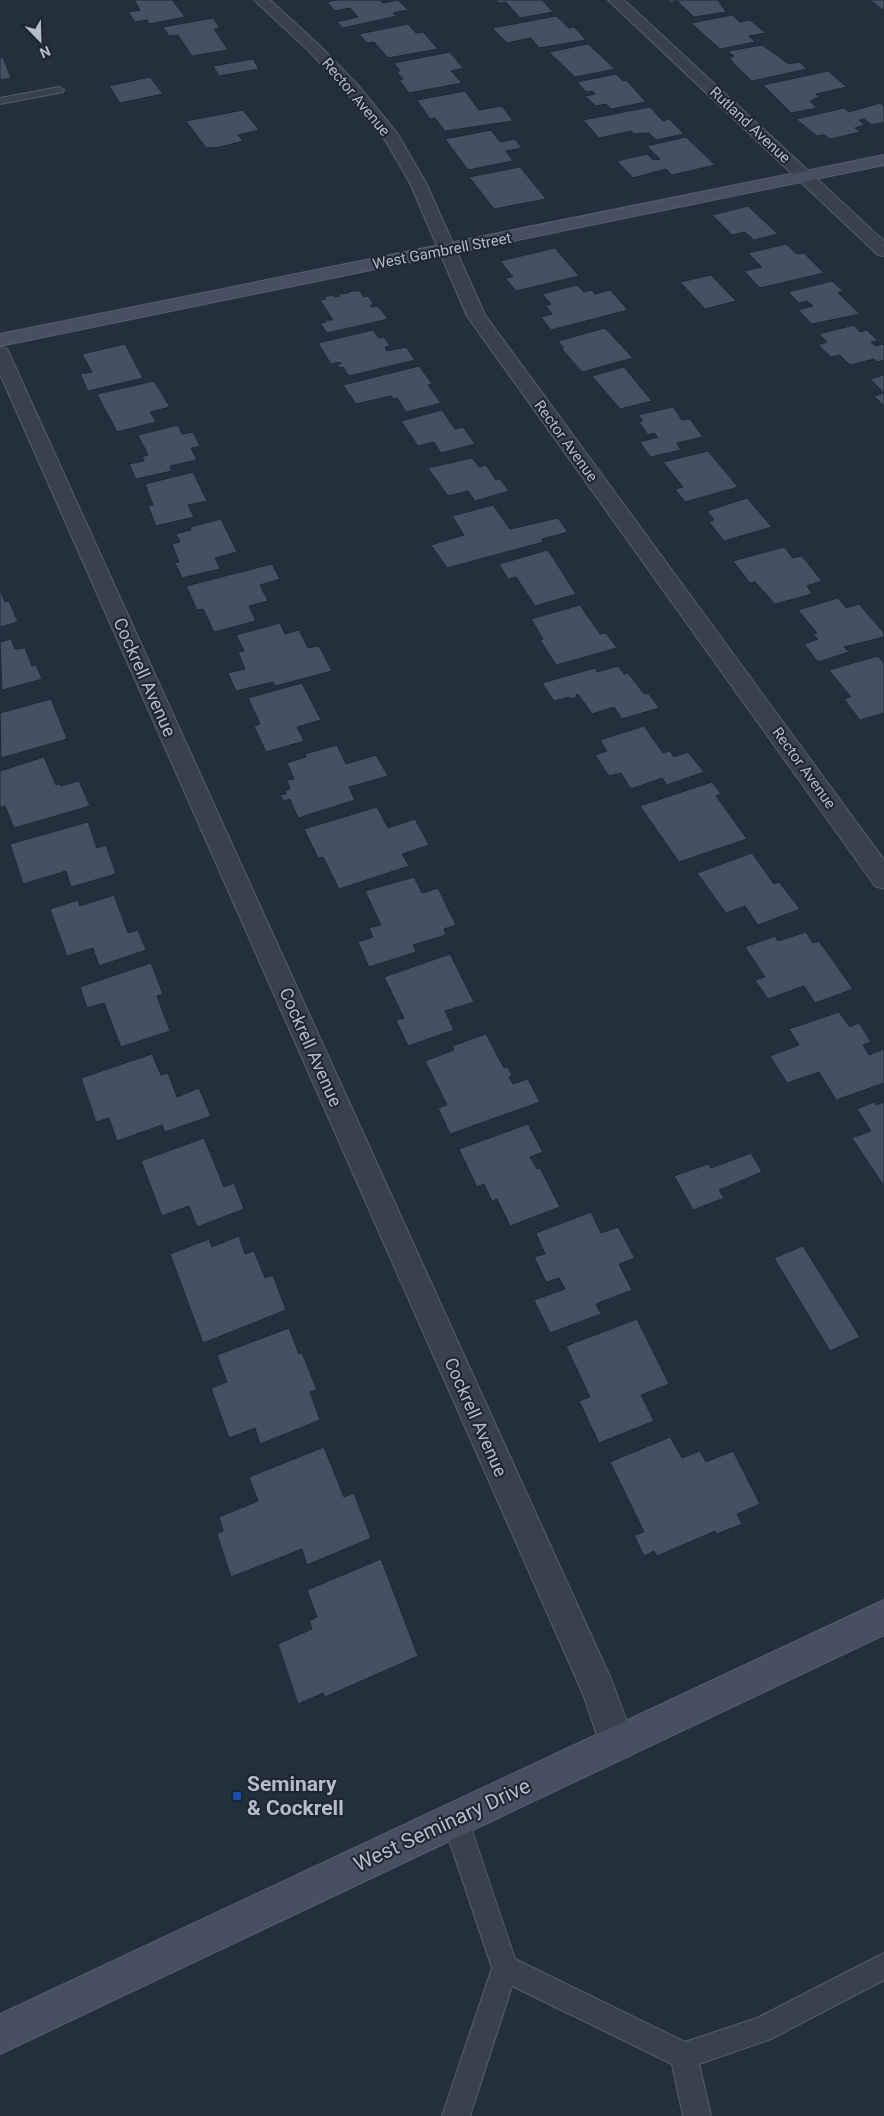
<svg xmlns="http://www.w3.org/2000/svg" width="884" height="2116" font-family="Roboto,sans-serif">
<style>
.building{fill:#455162;stroke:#1f2835}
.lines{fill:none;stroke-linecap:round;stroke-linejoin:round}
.lane-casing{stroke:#565f6c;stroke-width:2}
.street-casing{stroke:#565f6c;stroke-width:2}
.secondary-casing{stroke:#565f6c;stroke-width:2}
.lane{fill:#38414e;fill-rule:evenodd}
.street{fill:#38414e;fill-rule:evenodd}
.secondary{fill:#465061;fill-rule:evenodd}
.transit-dot{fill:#1a4fb4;stroke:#1d2633;stroke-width:2}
.labels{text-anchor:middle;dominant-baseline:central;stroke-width:4;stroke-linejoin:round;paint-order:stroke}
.far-street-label{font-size:15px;fill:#b4bcc9;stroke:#1d2633}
.street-label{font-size:18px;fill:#b4bcc9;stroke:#1d2633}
.near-poi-label{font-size:21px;font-weight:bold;fill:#b4bcc9;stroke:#1d2633;text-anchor:start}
.near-street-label{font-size:21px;fill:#b4bcc9;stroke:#1d2633}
</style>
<rect width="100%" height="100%" fill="#242f3e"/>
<path class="building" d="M 134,0 L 179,0 L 173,1 L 185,17 L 149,24 L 147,20 L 135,22 L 128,12 L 140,10 Z
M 337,0 L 380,0 L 383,3 L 398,0 L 408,10 L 393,13 L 397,16 L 343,28 L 337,22 L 358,17 L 350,8 L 335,11 L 327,2 Z
M 495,0 L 545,0 L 543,1 L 553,12 L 520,18 L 506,2 L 499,3 Z
M 668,0 L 718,0 L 726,12 L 694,17 L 677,1 L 671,3 Z
M 870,0 L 884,0 L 884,10 L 882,9 Z
M 732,15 L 740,22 L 750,20 L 766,33 L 749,36 L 755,42 L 720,49 L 691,23 Z
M 556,16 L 569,28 L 574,27 L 586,40 L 539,48 L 531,38 L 507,43 L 492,28 Z
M 213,18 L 220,28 L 214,29 L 228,50 L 192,56 L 178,35 L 169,36 L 163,27 Z
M 408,24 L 416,33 L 423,32 L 438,49 L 388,58 L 374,42 L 367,43 L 359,34 Z
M 588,44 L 615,69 L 575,77 L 549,52 Z
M 762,45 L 789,64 L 800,62 L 807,69 L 752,81 L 734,64 L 730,58 L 734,56 L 728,51 Z
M 450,52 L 463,68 L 451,71 L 462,83 L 409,93 L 399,80 L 403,79 L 396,71 L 400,71 L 394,63 Z
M 3,57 L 11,78 L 0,80 L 0,58 Z
M 253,59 L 259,69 L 219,76 L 213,66 Z
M 828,71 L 847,87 L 816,94 L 819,97 L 810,101 L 817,108 L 791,113 L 763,85 Z
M 616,74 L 623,81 L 626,80 L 646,102 L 611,109 L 606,104 L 596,106 L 585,96 L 595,94 L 592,91 L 586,92 L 577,82 Z
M 150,77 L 163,94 L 120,103 L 109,86 Z
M 465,91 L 479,110 L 502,106 L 513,121 L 445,131 L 435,118 L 430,119 L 417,100 Z
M 880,103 L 884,106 L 884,122 L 872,125 L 864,119 L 859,120 L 865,125 L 855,128 L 861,132 L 830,139 L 824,135 L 817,136 L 796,119 L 844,108 L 849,112 Z
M 650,107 L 663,121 L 669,119 L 684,134 L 656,140 L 649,133 L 634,134 L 631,131 L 599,138 L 583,120 Z
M 243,110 L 259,130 L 238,135 L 243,141 L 220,147 L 206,148 L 186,121 Z
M 491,130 L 500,142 L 515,139 L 522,148 L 506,151 L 513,161 L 468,170 L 445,139 Z
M 686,137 L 715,165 L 672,175 L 666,169 L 633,178 L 617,161 L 647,154 L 653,160 L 660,159 L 647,146 Z
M 520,167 L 546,199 L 494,209 L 469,177 Z
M 748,206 L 778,234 L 754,240 L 745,232 L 732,235 L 712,215 Z
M 786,244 L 797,254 L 804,253 L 824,273 L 760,288 L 744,271 L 762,267 L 748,253 Z
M 555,248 L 579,276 L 516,291 L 505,278 L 513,277 L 500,261 Z
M 711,275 L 736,301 L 705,309 L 680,282 Z
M 832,281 L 843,291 L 838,293 L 860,314 L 812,324 L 798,310 L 813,306 L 807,301 L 799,303 L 788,292 Z
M 577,285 L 584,292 L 592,290 L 595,294 L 610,290 L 628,310 L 551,330 L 541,317 L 552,314 L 546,306 L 551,304 L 542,294 Z
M 354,291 L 360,291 L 364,297 L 368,296 L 374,305 L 370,305 L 371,307 L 378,306 L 388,319 L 327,333 L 320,323 L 326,322 L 324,320 L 333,320 L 320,300 L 326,299 L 324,297 L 333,295 L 334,297 L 340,296 L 338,294 L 349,293 L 348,292 Z
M 854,325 L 860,332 L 867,330 L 878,341 L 871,342 L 875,346 L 884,344 L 884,360 L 877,362 L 874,359 L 850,365 L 840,355 L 831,357 L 818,345 L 827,342 L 819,334 Z
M 605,328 L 633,358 L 582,372 L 561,348 L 564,348 L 558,341 Z
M 373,330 L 379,338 L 384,337 L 390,346 L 385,347 L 387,351 L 406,347 L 415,360 L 349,376 L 343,367 L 339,368 L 337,364 L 341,364 L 340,362 L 331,364 L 318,343 Z
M 125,344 L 143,378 L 88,391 L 80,374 L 92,372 L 82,354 Z
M 419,366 L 432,384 L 428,385 L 441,403 L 406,412 L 397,398 L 394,399 L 391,396 L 356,404 L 343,385 Z
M 624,367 L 652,401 L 620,409 L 592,376 Z
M 884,375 L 884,406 L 874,396 L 884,393 L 870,379 Z
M 154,381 L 170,407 L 150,412 L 156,422 L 117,432 L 97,394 Z
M 673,407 L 682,420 L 690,419 L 703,437 L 677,443 L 681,450 L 650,457 L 640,442 L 658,437 L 654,433 L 648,435 L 639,422 L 643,421 L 638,415 Z
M 442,410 L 455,429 L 463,427 L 475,444 L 441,453 L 434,442 L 418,446 L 401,421 Z
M 178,425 L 182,434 L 193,432 L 200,446 L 191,448 L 197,460 L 170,466 L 172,471 L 136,479 L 129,464 L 144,461 L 142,457 L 148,455 L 138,435 Z
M 708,451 L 738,487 L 685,502 L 675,489 L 683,487 L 663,462 Z
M 472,458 L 479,467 L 486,465 L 496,480 L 500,479 L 509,491 L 475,501 L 468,491 L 448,496 L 428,468 Z
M 193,472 L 207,501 L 188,505 L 194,517 L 156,526 L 148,506 L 153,505 L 145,484 Z
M 747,498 L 772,527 L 724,541 L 709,522 L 714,520 L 707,511 Z
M 493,505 L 510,529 L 558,518 L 568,532 L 542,539 L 543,542 L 447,568 L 431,545 L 464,535 L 452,516 Z
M 221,519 L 237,552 L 215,558 L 220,569 L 182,578 L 175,563 L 179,562 L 172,544 L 180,542 L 176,534 L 191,530 L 190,527 Z
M 784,547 L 793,558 L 802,556 L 822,581 L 807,586 L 812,594 L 775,604 L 755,582 L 750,583 L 733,561 Z
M 548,550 L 576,594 L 535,606 L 516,577 L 508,579 L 499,564 Z
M 272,564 L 280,579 L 260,585 L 268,601 L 249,606 L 256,621 L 214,632 L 203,609 L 197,610 L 186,586 Z
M 0,590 L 5,602 L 9,601 L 18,622 L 0,627 Z
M 838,598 L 846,608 L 859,604 L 884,633 L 884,637 L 844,647 L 849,652 L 818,662 L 804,644 L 818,639 L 813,634 L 817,633 L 798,610 Z
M 580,605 L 600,634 L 606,633 L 617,648 L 556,665 L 540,640 L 543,639 L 531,619 Z
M 280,623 L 285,634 L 299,630 L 308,648 L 319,646 L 332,671 L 275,686 L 273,682 L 236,691 L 228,673 L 245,669 L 238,652 L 244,651 L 236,635 Z
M 11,639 L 15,649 L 25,648 L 32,666 L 36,665 L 42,679 L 2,690 L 0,642 Z
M 878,656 L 884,663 L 884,713 L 860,720 L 844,699 L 851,697 L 829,670 Z
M 618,666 L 624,674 L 628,673 L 644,694 L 648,693 L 659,708 L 622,719 L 614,707 L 592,714 L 578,694 L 576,695 L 577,697 L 571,699 L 569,697 L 554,701 L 542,683 L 595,668 L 597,672 Z
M 302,683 L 321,720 L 297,727 L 304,741 L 266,752 L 254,726 L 260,724 L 248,698 Z
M 51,699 L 67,739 L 1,758 L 0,713 Z
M 644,726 L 663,753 L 670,751 L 674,757 L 688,752 L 704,772 L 667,785 L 662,778 L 631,789 L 621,773 L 609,776 L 595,755 L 607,751 L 600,740 Z
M 337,745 L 346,764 L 376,755 L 388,776 L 349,787 L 355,800 L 298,818 L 290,799 L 283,801 L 280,795 L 286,794 L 285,791 L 290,789 L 287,780 L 294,779 L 287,763 L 306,757 L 305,754 Z
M 44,757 L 56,785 L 60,784 L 61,786 L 79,781 L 90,806 L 14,828 L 5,806 L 0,808 L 0,771 Z
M 712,782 L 721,794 L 716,796 L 747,839 L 679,862 L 640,806 Z
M 377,807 L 388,828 L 415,819 L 429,845 L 402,854 L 409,866 L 339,889 L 323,857 L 318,858 L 304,829 Z
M 88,822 L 97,848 L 106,845 L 116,874 L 71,887 L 66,871 L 23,884 L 10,844 Z
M 752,853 L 774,884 L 779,882 L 800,909 L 758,925 L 745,906 L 726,913 L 697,873 Z
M 414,877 L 422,893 L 438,888 L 456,925 L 444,929 L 446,935 L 413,945 L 416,952 L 369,967 L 358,942 L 373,937 L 369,928 L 381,925 L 365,891 Z
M 114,895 L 128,933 L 138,930 L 146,950 L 99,966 L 93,948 L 67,956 L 50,909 L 78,900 L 80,906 Z
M 806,932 L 813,943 L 819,941 L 853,989 L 815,1003 L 804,986 L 768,999 L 755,980 L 765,977 L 745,947 L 775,936 L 778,941 Z
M 450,954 L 474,1002 L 445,1011 L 454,1030 L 408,1046 L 396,1020 L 404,1018 L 384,977 Z
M 151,963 L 163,994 L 157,996 L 170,1031 L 121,1047 L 104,1003 L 87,1008 L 80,987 Z
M 839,1012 L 850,1027 L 859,1023 L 871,1042 L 863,1045 L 869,1055 L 884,1049 L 884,1083 L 836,1100 L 819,1072 L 787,1083 L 770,1056 L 799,1045 L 789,1029 Z
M 486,1034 L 504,1068 L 508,1067 L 512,1076 L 509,1077 L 513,1084 L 528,1079 L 540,1102 L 450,1134 L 438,1108 L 447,1105 L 425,1061 L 454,1050 L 452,1046 Z
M 152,1054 L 161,1075 L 168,1073 L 177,1097 L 199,1088 L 211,1116 L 165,1132 L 162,1125 L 117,1141 L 109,1118 L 96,1122 L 81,1078 Z
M 874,1102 L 876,1105 L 884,1102 L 884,1186 L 852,1138 L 871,1131 L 857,1109 Z
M 528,1124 L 543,1152 L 530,1157 L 537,1169 L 540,1168 L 560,1207 L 510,1226 L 497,1199 L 492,1201 L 484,1184 L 477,1187 L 459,1149 Z
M 204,1138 L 224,1187 L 234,1183 L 244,1209 L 197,1227 L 189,1206 L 162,1216 L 141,1161 Z
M 751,1153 L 762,1172 L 719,1190 L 724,1198 L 693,1210 L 674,1176 L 708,1164 L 711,1168 Z
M 591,1212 L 601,1233 L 618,1227 L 635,1258 L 619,1264 L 632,1290 L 596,1304 L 601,1314 L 550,1333 L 534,1300 L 565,1289 L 559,1278 L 546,1282 L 534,1257 L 545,1254 L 536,1233 Z
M 239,1236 L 245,1254 L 254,1251 L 265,1278 L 273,1275 L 286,1310 L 203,1343 L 170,1254 L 209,1239 L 212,1247 Z
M 803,1246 L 860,1337 L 830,1351 L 774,1258 Z
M 637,1319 L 669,1384 L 641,1395 L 654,1421 L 599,1443 L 579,1401 L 590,1397 L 566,1346 Z
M 289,1328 L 299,1354 L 302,1353 L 317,1390 L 310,1392 L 320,1420 L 260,1444 L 255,1428 L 229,1438 L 211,1388 L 227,1382 L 217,1355 Z
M 670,1437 L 682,1458 L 700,1451 L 706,1462 L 733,1451 L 760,1504 L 737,1514 L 742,1524 L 717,1534 L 715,1531 L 657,1556 L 654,1551 L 644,1556 L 634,1535 L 644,1532 L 610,1462 Z
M 324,1447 L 344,1497 L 354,1493 L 371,1538 L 307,1565 L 302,1549 L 231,1577 L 217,1534 L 223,1531 L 219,1517 L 258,1501 L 249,1477 Z
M 381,1559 L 418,1656 L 325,1697 L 323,1693 L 298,1704 L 278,1644 L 312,1629 L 309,1621 L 317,1617 L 307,1590 Z"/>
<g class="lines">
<defs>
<path id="lane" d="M 59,87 L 64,90 L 63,92 L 0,104 L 0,98 Z
M 455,1806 L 464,1810 L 468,1819 L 515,1959 L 685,2042 L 757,2018 L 884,1953 L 884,1980 L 771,2039 L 699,2064 L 711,2116 L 683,2116 L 672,2064 L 512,1986 L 470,2116 L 442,2116 L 492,1968 L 442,1819 L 446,1810 Z"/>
<path id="street" d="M 254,0 L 270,0 L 319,45 L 356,83 L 397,133 L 426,183 L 485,315 L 884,860 L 884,889 L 875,886 L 467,316 L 410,183 L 384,138 L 344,89 L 309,51 Z
M 608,0 L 624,0 L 884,241 L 884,256 L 878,255 Z
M 0,347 L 7,349 L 9,353 L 611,1679 L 635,1743 L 630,1756 L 617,1761 L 604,1756 L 583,1694 L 0,374 Z"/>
<path id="secondary" d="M 884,155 L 884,165 L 0,346 L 0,334 Z
M 884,1600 L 884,1635 L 0,2054 L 0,2014 Z"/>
</defs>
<use href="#lane" class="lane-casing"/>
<use href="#street" class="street-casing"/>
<use href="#secondary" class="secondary-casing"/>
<use href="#lane" class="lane"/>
<use href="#street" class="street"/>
<use href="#secondary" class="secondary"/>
</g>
<rect class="transit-dot" x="232" y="1791" width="10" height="10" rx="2.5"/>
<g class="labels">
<g class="far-street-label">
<text transform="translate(356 97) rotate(50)">Rector Avenue</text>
<text transform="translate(750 125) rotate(43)">Rutland Avenue</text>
<text transform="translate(442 251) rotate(-11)">West Gambrell Street</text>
<text transform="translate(566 441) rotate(54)">Rector Avenue</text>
<text transform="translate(804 768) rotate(54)">Rector Avenue</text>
</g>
<g class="street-label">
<text transform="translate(145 677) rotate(66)">Cockrell Avenue</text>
<text transform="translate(311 1047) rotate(66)">Cockrell Avenue</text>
<text transform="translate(476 1417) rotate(66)">Cockrell Avenue</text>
</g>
<g class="near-poi-label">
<text x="247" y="1784">Seminary<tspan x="247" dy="24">&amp; Cockrell</tspan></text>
</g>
<g class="near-street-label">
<text transform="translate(442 1825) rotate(-25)">West Seminary Drive</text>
</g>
</g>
<g transform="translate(40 40) rotate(157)" stroke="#1d2633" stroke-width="4" paint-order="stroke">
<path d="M0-4L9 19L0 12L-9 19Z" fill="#b4bcc9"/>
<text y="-8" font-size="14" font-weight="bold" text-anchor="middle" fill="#b4bcc9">N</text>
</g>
</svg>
